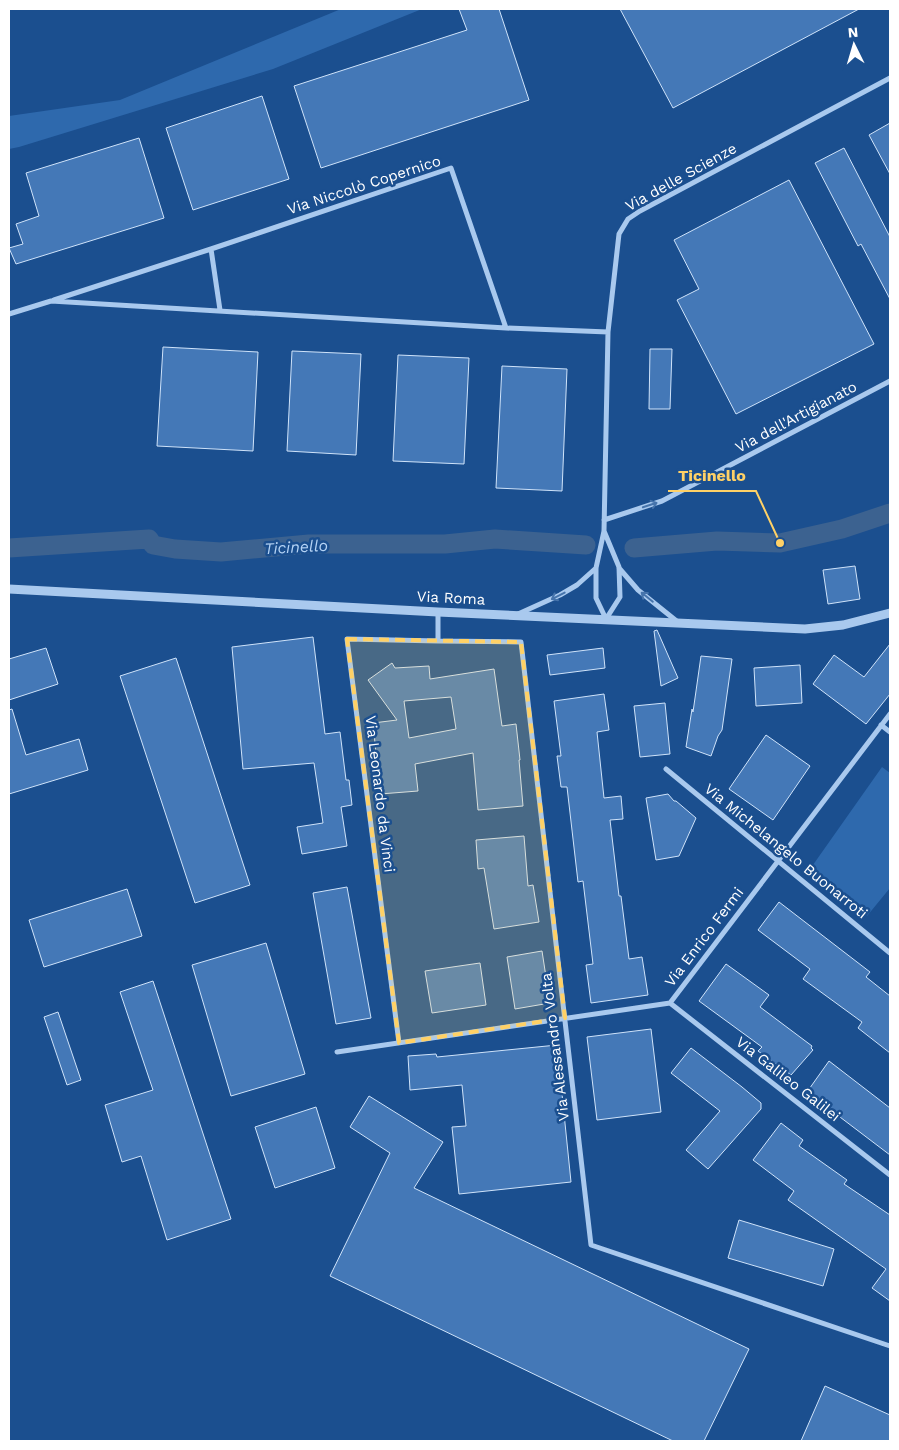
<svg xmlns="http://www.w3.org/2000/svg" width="899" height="1450" font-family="'Work Sans',sans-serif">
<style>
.green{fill:#2e69ad}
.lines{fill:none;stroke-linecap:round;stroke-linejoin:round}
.canal{stroke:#3c6290;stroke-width:19}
.building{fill:#4478b7;stroke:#cfe3fa;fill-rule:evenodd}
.minor{stroke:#a9c9ee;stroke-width:5}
.tertiary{stroke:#a9c9ee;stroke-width:9}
.oneway{stroke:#4674ac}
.marked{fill:#ffd166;fill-opacity:0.2;stroke:#ffd166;stroke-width:4;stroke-dasharray:10 6;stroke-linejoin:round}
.labels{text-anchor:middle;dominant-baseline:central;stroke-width:5;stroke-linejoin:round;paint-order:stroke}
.street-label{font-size:15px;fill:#fff;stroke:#1b4f8f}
.water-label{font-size:16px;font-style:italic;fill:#b5d3f5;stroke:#1b4f8f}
.leader{fill:none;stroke:#ffd166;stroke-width:2}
.callout-dot{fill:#ffd166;stroke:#1b4f8f;stroke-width:2}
.callout-label{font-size:16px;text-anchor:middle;font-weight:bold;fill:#ffd166;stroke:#1b4f8f;stroke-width:5;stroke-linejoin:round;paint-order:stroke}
</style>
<rect width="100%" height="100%" fill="#1b4f8f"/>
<path class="green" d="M 341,9 L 422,9 L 273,69 L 19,147 L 9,149 L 9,116 L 120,100 Z
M 882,767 L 890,773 L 890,888 L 867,916 L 808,872 Z"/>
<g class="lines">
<path class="canal" d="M 9,548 L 149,539 L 153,545 L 175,549 L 221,552 L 309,544 L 445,544 L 495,539 L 586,545
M 634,548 L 717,541 L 780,543 L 842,529 L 890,513"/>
</g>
<path class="building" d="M 459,9 L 499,9 L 529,100 L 321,168 L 294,86 L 467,30 Z
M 620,9 L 859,9 L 673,108 Z
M 262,96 L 289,179 L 193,210 L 166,128 Z
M 890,123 L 890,174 L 869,135 Z
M 139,138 L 164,218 L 16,264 L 9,248 L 23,244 L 16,224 L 39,216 L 26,173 Z
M 844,148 L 890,237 L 890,299 L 861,244 L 858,246 L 815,163 Z
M 789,180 L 874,344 L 736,414 L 677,300 L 699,289 L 674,240 Z
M 163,347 L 258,352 L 253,451 L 157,446 Z
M 650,349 L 672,349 L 670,409 L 649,409 Z
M 292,351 L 361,354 L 356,455 L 287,451 Z
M 398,355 L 469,358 L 464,464 L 393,461 Z
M 502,366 L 567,369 L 562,491 L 496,488 Z
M 855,566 L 860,599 L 828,604 L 823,570 Z
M 657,630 L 678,678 L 661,686 L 654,631 Z
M 313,637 L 325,734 L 340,732 L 346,780 L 349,780 L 352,805 L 341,807 L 347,846 L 302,854 L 297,827 L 323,823 L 314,763 L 243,769 L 232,647 Z
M 890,644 L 890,694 L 866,724 L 813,684 L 834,655 L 864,677 Z
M 46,648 L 58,684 L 9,700 L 9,659 Z
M 603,648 L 605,668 L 550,675 L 547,655 Z
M 701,656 L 732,659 L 722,730 L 718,736 L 711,756 L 686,747 L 692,709 L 693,712 Z
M 176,658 L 250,885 L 195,903 L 120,676 Z
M 392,663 L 395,668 L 429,666 L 430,679 L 494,669 L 502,726 L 516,724 L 520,760 L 519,760 L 523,806 L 478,810 L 473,753 L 415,764 L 418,791 L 380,794 L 373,723 L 397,720 L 368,680 ZM 451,697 L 456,729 L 409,738 L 404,701 Z
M 800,665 L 802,703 L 756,706 L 754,668 Z
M 604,694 L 609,730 L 597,732 L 604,798 L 621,796 L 623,819 L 610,820 L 619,896 L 621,896 L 629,959 L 642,957 L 648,995 L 591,1003 L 586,965 L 593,964 L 583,881 L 578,882 L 567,787 L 561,787 L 557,756 L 561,756 L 554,701 Z
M 665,703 L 670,754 L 640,757 L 634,706 Z
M 12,709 L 26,755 L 79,739 L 88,770 L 9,794 L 9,710 Z
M 766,735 L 810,766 L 773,820 L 729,789 Z
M 668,794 L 674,801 L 676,801 L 696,818 L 679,856 L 656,860 L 646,798 Z
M 524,836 L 528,886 L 533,885 L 539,922 L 494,929 L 484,868 L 478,869 L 476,840 Z
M 347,887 L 371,1018 L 336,1024 L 313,893 Z
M 127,889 L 142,936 L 44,967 L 29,920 Z
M 779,902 L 870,972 L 866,977 L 890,996 L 890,1053 L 858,1028 L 862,1022 L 803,979 L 810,969 L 758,930 Z
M 266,943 L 305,1074 L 231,1096 L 192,965 Z
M 542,951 L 550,1003 L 515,1009 L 507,957 Z
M 480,963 L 486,1005 L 432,1013 L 425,971 Z
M 726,964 L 769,995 L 760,1007 L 812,1046 L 811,1048 L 813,1050 L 791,1075 L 758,1051 L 762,1047 L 699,1001 Z
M 153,981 L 231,1219 L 167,1240 L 141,1156 L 122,1162 L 105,1105 L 153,1090 L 120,992 Z
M 58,1012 L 81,1080 L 67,1085 L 44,1017 Z
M 651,1029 L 661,1112 L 597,1120 L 587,1037 Z
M 557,1045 L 571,1182 L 459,1194 L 452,1127 L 466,1126 L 462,1085 L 410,1090 L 408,1056 L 436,1054 L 437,1057 Z
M 691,1048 L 742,1087 L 761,1103 L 761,1109 L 708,1169 L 686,1150 L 720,1111 L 671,1073 Z
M 829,1061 L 890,1108 L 890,1155 L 807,1092 Z
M 369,1096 L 443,1142 L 414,1188 L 749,1349 L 704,1441 L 673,1441 L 330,1276 L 390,1153 L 350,1127 Z
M 316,1107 L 335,1168 L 275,1188 L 255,1127 Z
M 781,1123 L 803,1140 L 799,1146 L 847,1180 L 844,1184 L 890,1215 L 890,1301 L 872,1288 L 886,1269 L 788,1200 L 794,1191 L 753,1160 Z
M 739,1220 L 834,1249 L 823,1286 L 728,1258 Z
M 825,1386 L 890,1415 L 890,1441 L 801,1441 Z"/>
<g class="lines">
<path class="minor" d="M 211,249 L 220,310
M 54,300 L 211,249 L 451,168 L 506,328
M 9,314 L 51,301 L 506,328 L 608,332
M 604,520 L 662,501 L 890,381
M 604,531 L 619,567 L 620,597 L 606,619
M 619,568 L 638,590 L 679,623
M 438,612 L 438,641 L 521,642 L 591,1245 L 890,1346
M 518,614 L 560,595 L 577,585 L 596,568
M 606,619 L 596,598 L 596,568 L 604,531 L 608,332 L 619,234 L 628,219 L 640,211 L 890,78
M 881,725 L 890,732
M 666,769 L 890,953
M 670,1003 L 890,1175
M 399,1043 L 347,639 L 438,641
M 337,1052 L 670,1003 L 890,714"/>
<path class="tertiary" d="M 9,589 L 438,612 L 805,629 L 843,625 L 890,613"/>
</g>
<defs><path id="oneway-shaft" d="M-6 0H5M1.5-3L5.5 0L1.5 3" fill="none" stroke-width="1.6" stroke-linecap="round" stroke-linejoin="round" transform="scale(1.25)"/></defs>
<g class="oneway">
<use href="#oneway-shaft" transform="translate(650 505) rotate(-18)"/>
<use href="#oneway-shaft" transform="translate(558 596) rotate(153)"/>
<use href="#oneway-shaft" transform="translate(647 597) rotate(-141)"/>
</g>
<path class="marked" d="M 347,639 L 521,642 L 565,1018 L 399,1043 Z"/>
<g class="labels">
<g class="street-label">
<text transform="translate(681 177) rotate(-29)">Via delle Scienze</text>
<text transform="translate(364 185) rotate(-18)">Via Niccolò Copernico</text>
<text transform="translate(796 417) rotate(-28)">Via dell'Artigianato</text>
<text transform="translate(451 598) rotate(3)">Via Roma</text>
<text transform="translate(380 794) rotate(83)">Via Leonardo da Vinci</text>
<text transform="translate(786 851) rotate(39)">Via Michelangelo Buonarroti</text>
<text transform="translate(704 937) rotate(-53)">Via Enrico Fermi</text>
<text transform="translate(555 1047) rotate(-97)">Via Alessandro Volta</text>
<text transform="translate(788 1079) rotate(38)">Via Galileo Galilei</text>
</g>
<g class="water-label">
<text transform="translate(296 547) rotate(-3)">Ticinello</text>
</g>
</g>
<path class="leader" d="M780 543L756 491H668"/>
<circle class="callout-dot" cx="780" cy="543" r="5"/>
<g class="callout-label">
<text x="712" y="481">Ticinello</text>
</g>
<rect width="899" height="1450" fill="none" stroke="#ffffff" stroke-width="20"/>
<g transform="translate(854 45) rotate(355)" stroke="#1b4f8f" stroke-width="4" paint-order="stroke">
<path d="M0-4L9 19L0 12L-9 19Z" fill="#ffffff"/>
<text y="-8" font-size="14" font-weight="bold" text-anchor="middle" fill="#ffffff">N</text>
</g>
</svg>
